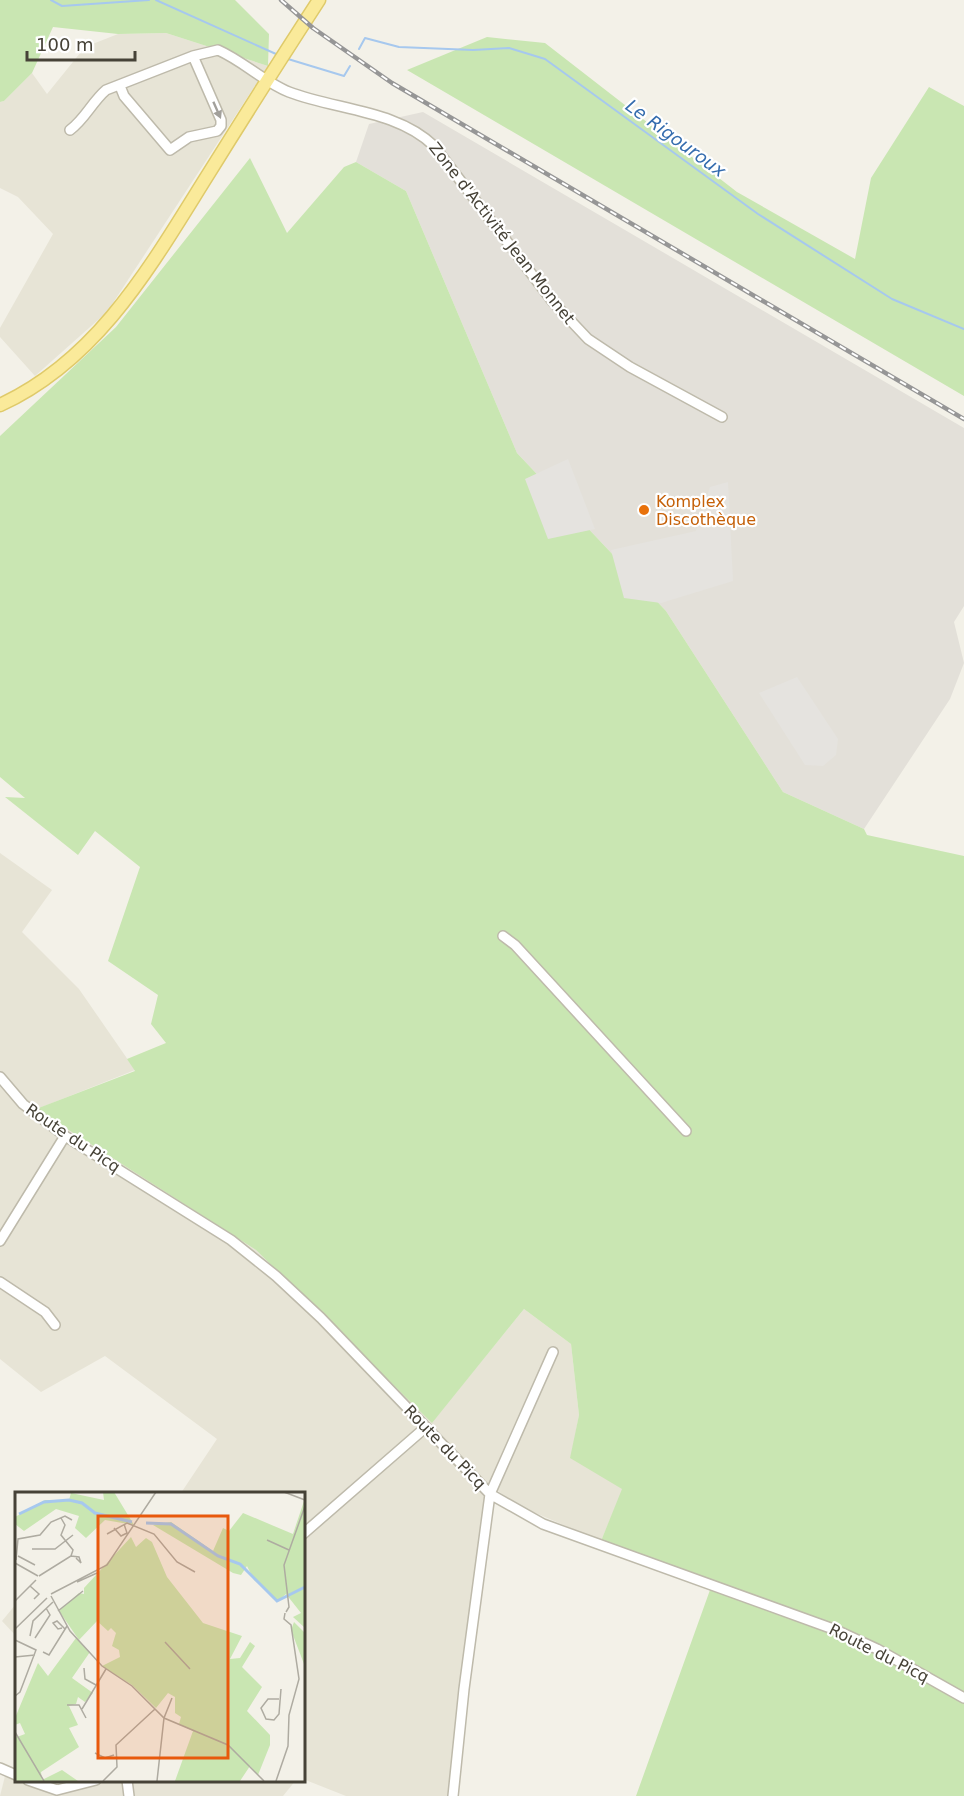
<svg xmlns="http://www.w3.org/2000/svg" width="964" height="1796" font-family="'DejaVu Sans',sans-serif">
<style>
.residential{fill:#e7e4d6}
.industrial{fill:#e3e0d9}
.green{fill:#c9e6b2}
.parking{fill:#e5e3df}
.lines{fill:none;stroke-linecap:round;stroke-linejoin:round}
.stream{stroke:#a6c8ee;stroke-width:2}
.minor-casing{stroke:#bebaab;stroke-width:12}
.major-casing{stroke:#dfca6a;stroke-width:15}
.minor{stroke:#fff;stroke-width:9}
.major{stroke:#faea9a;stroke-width:12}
.rail-casing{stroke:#969696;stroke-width:4.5}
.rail{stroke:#fff;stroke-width:2;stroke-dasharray:7;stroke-linecap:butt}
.oneway{fill:#a2a09b}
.food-dot{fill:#e8710a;stroke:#fff;stroke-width:2}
.labels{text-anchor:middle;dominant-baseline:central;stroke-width:4.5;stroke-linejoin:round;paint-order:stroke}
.street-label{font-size:16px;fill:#464237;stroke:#fff}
.food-label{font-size:16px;fill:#c56008;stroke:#fff;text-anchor:start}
.water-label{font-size:18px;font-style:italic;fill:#346cae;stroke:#fff}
.inset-river{fill:none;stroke:#a6c8ee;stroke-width:3}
.inset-road{fill:none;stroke:#aeaba1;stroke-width:1.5}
.view{fill:#e8590c;fill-opacity:0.15;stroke:#e8590c;stroke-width:3}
.inset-edge{fill:none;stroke:#464237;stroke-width:3}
</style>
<rect width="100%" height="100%" fill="#f3f1e8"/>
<path class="residential" d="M 166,33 L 268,66 L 107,312 L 35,376 L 0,337 L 0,328 L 53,234 L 18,197 L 0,188 L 0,102 L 4,101 L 32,73 L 47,94 L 85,47 L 118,34 Z
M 0,853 L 52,890 L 22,932 L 79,989 L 135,1070 L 37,1109 L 256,1250 L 432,1422 L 524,1309 L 571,1344 L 579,1415 L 571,1457 L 623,1489 L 601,1541 L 517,1505 L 486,1482 L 450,1796 L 346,1796 L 303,1779 L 303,1493 L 181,1493 L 217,1439 L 105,1356 L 41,1392 L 0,1359 Z
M 16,1604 L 16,1636 L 2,1621 Z
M 5,1776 L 55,1792 L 63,1780 L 296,1780 L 283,1796 L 0,1796 Z"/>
<path class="industrial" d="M 423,112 L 964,428 L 964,606 L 954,622 L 964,663 L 950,699 L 864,829 L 783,792 L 666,611 L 517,453 L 406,191 L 356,162 L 369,124 Z"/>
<path class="green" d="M 0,0 L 235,0 L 269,34 L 268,66 L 166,33 L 118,34 L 53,27 L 32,73 L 4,101 L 0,102 Z
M 487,37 L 545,43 L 737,192 L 855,259 L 871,178 L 929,87 L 964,106 L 964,396 L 407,70 Z
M 250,158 L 287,233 L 344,167 L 356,162 L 406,191 L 517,453 L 666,611 L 783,792 L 864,829 L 867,835 L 964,856 L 964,1796 L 636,1796 L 710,1590 L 601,1541 L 622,1489 L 570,1458 L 579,1415 L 571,1344 L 524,1309 L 432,1423 L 256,1250 L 36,1109 L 135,1071 L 127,1059 L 166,1043 L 151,1024 L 158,995 L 108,961 L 140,867 L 95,831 L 78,855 L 5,797 L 25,798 L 0,777 L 0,436 L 116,327 Z"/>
<path class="parking" d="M 568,459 L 595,529 L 548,539 L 525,479 Z
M 728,482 L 733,581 L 661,603 L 624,598 L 611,550 L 696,531 L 710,487 Z
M 797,677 L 838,739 L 836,755 L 823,766 L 805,765 L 759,693 Z"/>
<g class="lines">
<path class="stream" d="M 51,0 L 62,6 L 149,0
M 156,0 L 276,54
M 359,49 L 365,38 L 399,47 L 473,50 L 509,48 L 545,59 L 758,214 L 892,299 L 964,329
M 288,59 L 344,76 L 350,66"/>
<defs>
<path id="minor" d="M 120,86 L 124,96 L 170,150 L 189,137 L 217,131 L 221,126 L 221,120 L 193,56
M 70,130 C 85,119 92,102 106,90 L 193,56 L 218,50 C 243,61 264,82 289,92 C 336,110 397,110 434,146 L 553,302 L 588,339 L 630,367 L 722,417
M 503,936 L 515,945 L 686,1131
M 0,1077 L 23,1104 L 65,1136 L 231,1240 L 276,1276 L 321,1318 L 490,1494 L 543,1524 L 836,1630 L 877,1649 L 964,1698
M 0,1241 L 65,1136
M 0,1282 L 45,1312 L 55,1325
M 303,1534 L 426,1427
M 0,1768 L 16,1775
M 28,1780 L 57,1790 L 96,1780
M 127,1780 L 129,1796
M 453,1796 L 464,1689 L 490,1494 L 553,1352"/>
<path id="major" d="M 0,405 C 100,359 153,262 209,173 C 245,115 282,57 319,0"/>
</defs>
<use href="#minor" class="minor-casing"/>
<use href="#major" class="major-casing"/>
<use href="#minor" class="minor"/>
<use href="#major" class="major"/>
<defs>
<path id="rail" d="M 281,0 L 313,28 L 392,83 L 964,419"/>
</defs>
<use href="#rail" class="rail-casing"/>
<use href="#rail" class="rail"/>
</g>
<defs><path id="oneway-solid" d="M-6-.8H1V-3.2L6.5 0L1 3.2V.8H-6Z" transform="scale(1.5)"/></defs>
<use class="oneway" href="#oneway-solid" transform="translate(217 110) rotate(66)"/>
<circle class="food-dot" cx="644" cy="510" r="6"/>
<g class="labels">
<g class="street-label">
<text transform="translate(502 233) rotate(52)">Zone d'Activité Jean Monnet</text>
<text transform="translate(73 1138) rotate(34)">Route du Picq</text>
<text transform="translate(445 1447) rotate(46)">Route du Picq</text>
<text transform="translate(879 1653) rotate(27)">Route du Picq</text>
</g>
<g class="food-label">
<text x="656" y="501">Komplex<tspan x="656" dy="18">Discothèque</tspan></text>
</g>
<g class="water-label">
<text transform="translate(676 138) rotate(36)">Le Rigouroux</text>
</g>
</g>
<g transform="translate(15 1492)">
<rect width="290" height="290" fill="#f3f1e8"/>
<path d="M 88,0 L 99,0 L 119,33 L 90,28 L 71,46 L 60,36 L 64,24 L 41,17 L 9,39 L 0,32 L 0,25 L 30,8 L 54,8 L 56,1 L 89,8 ZM 289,9 L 289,135 L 278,125 L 286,121 L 271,102 L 263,109 L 239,88 L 232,74 L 226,83 L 218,81 L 138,33 L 156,30 L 198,59 L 208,36 L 214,39 L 228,21 L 278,42 ZM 116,45 L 121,55 L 131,46 L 137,50 L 152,85 L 188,131 L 227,144 L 215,167 L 225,166 L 235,150 L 240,154 L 227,175 L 247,195 L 232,219 L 255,243 L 255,253 L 243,283 L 235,274 L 225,289 L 160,289 L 178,239 L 164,232 L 166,225 L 160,221 L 160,205 L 153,201 L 141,216 L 117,193 L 87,174 L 105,165 L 104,158 L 97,154 L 101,141 L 96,136 L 93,139 L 82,129 L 64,148 L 44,119 L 64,101 L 69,102 L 69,96 ZM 279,130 L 289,140 L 289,172 L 276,138 ZM 61,146 L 75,160 L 57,186 L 78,201 L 70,210 L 63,205 L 61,212 L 54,214 L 63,233 L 54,236 L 64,255 L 26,280 L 27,288 L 47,278 L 63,289 L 0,289 L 0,242 L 2,245 L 10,242 L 5,231 L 0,233 L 0,226 L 23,171 L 33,184 Z" fill="#c9e6b2"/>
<path class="inset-river" d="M 4,22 L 29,10 L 54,8 L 67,11 L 80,21 L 117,30M 131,31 L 156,32 L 203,64 L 225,72 L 262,109 L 290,95"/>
<path class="inset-road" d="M 269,0 L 290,8M 99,36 L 106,44 L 112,41 L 109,32M 92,42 L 112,31 L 139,42 L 162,70 L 180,80M 252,48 L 274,58M 17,57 L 40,57 L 58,43M 3,64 L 20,73M 56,64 L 64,65 L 66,71 L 61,66M 1,68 L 3,47 L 25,43 L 36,30 L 50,24 L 57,28M 0,71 L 23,84M 24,84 L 56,64 L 58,58 L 46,43 L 50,33 L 46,26M 62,90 L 82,81M 15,94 L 24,102 L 19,107M 36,102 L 92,73 L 141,0M 36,104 L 55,139 L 87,174 L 117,194 L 149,226 L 213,253 L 249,289M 0,109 L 21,88M 43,119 L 68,99M 271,120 L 274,115 L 269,73 L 290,14M 47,136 L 43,137 L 38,131 L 42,129 L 50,137M 0,137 L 32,106M 15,144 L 18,129 L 38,110M 20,146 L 35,123 L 31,116M 0,148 L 21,158 L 5,200 L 0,204M 150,150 L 175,177M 28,160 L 34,163 L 52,134M 0,165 L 20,163M 69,176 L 70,187 L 81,193M 264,207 L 253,207 L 246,216 L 251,227 L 259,228 L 264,222 L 266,197M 52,213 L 64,213 L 71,226M 67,217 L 91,177M 0,240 L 29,289M 80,261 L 90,266 L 99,263M 88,289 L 102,275 L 101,253 L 140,217M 142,289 L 149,226 L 157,206M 261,289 L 273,254 L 274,223 L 284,187 L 276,133 L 269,127 L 270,121"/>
<path class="view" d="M 83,24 L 213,24 L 213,266 L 83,266 Z"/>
<rect width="290" height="290" class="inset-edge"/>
</g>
<path d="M27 51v9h108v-9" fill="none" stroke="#464237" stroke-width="3"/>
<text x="36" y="51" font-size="18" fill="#464237" stroke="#ffffff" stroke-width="4.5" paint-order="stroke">100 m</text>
</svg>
